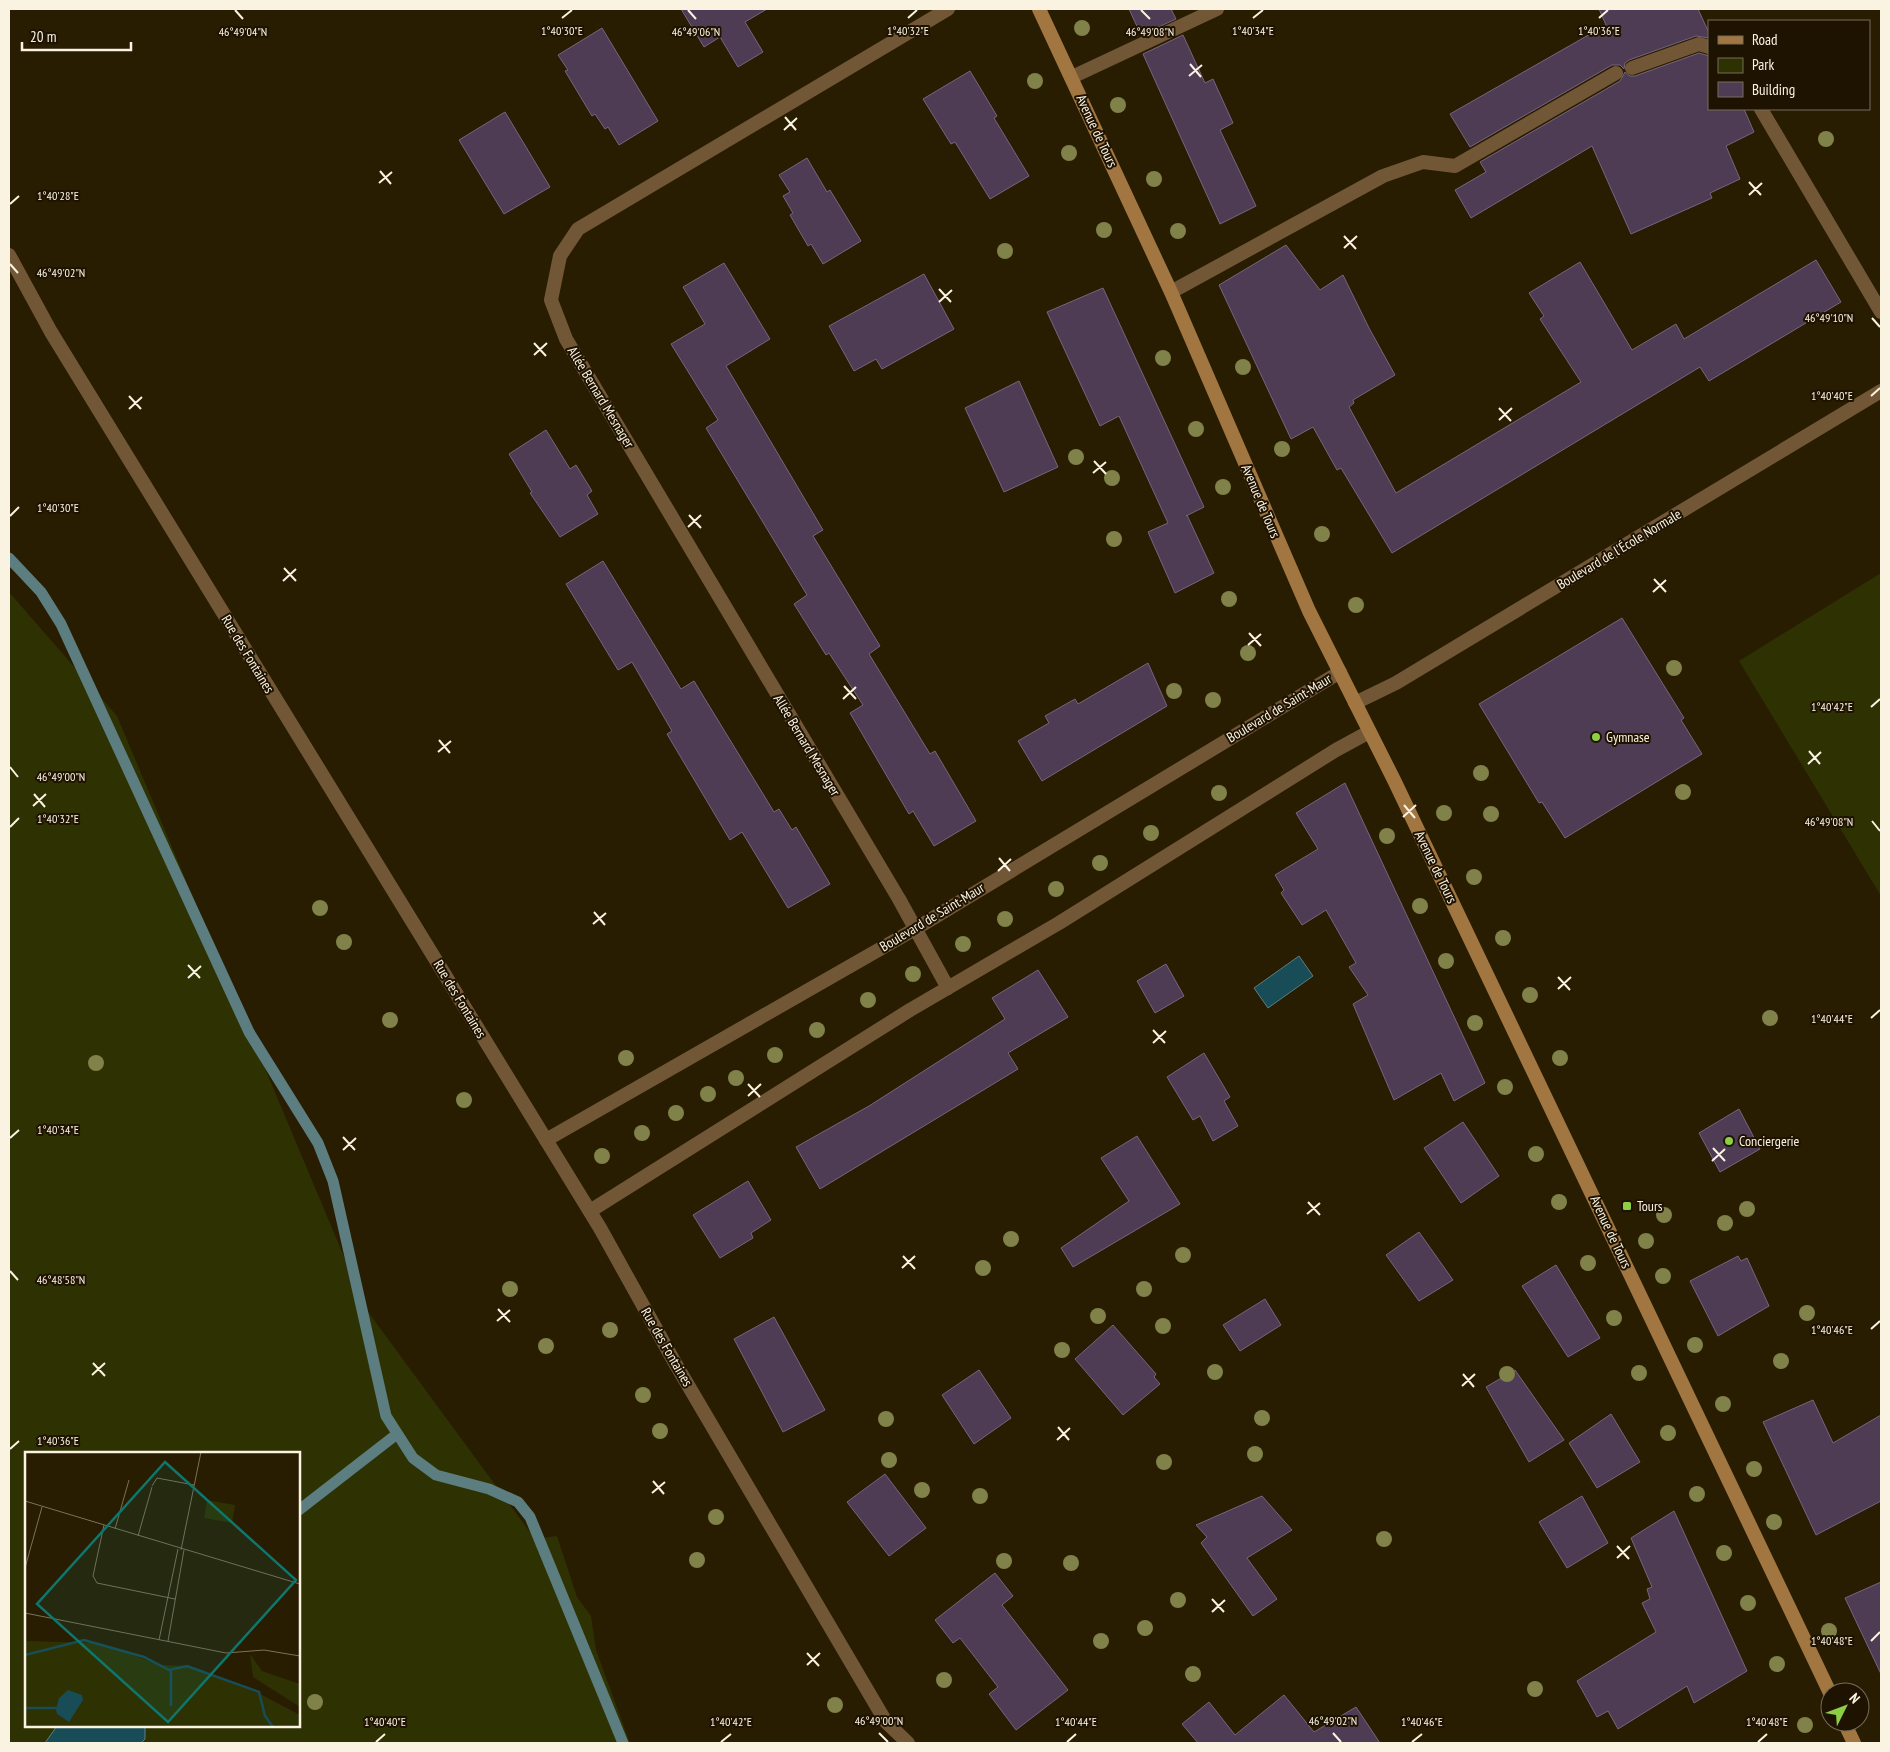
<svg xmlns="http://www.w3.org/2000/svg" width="1890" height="1752" font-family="'PT Sans Narrow',sans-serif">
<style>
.green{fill:#2e3202;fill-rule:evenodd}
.water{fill:#184c57;stroke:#5c7e81}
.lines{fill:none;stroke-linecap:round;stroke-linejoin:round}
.stream{stroke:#5c7e81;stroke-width:11}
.building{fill:#4e3c55;stroke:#78647f}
.service{stroke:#725737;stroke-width:14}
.minor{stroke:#725737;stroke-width:14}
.tertiary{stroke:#725737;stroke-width:14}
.secondary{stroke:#a27641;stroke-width:14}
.tree{fill:#81814a}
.ticks{fill:none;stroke:#fbf3e2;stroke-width:2}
.poi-dot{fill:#8dce44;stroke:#1e1200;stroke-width:2}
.labels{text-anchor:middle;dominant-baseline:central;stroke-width:4;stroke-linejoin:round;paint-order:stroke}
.street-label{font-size:14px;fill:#fbf3e2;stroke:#1e1200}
.poi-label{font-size:14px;fill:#fbf3e2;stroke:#1e1200;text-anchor:start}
.inset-river{fill:none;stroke:#184c57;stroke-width:2.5}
.inset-road{fill:none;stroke:#7c725b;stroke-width:1}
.view{fill:#0f766e;fill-opacity:0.15;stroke:#0f766e;stroke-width:2.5}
.inset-edge{fill:none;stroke:#fbf3e2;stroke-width:2.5}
.ticks-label{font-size:12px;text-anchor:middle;fill:#fbf3e2;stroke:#1e1200;stroke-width:4;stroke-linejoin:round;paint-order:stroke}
</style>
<rect width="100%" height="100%" fill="#281c01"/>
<path class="green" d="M 1881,573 L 1881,896 L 1739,661 Z
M 9,592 L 117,716 L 366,1309 L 535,1539 L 557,1536 L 577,1597 L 591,1616 L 596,1650 L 630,1743 L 9,1743 ZM 26,1453 L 299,1453 L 299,1726 L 26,1726 Z"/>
<path class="water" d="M 1299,956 L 1313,976 L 1268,1008 L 1254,988 Z
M 57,1726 L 148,1726 L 145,1727 L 145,1739 L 141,1743 L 45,1743 Z"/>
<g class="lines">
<path class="stream" d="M 9,558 L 41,592 L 61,624 L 249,1032 L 318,1143 L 333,1181 L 386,1416 L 413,1458 L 436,1475 L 489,1489 L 518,1502 L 530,1517 L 623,1743
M 299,1510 L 397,1434"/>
</g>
<path class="building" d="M 681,9 L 767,9 L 745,22 L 763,52 L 738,67 L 720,37 L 704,47 Z
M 1129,9 L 1171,9 L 1176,19 L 1141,35 Z
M 1599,9 L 1698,9 L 1709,33 L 1709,38 L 1696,36 L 1629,60 L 1625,63 L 1624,69 L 1620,65 L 1612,65 L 1470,147 L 1450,114 L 1606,25 Z
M 602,28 L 658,121 L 619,145 L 608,127 L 605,129 L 595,114 L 592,116 L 565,71 L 568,70 L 558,55 Z
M 1183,35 L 1205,83 L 1213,79 L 1233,123 L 1220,130 L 1256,206 L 1220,224 L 1143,54 Z
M 1699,53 L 1709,56 L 1709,109 L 1744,109 L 1754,132 L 1726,146 L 1740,179 L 1710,193 L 1712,198 L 1631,234 L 1592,146 L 1471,218 L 1455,190 L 1486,172 L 1480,162 L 1620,81 L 1625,72 L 1630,76 L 1635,76 Z
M 970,71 L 997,116 L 994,118 L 1029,176 L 990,199 L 955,142 L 951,144 L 923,99 Z
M 505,112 L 550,187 L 504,214 L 459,140 Z
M 807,158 L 827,192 L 830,190 L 861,241 L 823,264 L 811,244 L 808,246 L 790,215 L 793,213 L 783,196 L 790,192 L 779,175 Z
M 1286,245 L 1320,290 L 1343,275 L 1369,328 L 1395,375 L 1353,400 L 1354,403 L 1349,407 L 1396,493 L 1581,382 L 1540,319 L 1544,316 L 1529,293 L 1580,262 L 1632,350 L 1676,324 L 1684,339 L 1816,260 L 1841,302 L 1709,381 L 1700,367 L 1392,553 L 1341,468 L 1337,470 L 1313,427 L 1291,439 L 1219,285 Z
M 724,263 L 770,339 L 726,366 L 823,530 L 813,536 L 880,646 L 869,654 L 930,754 L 935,751 L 976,821 L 934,846 L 913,811 L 909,814 L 850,713 L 863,705 L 829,653 L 826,655 L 794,604 L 807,595 L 706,428 L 718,420 L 671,344 L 705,324 L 683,287 Z
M 924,274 L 954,329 L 882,369 L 876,359 L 854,371 L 829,326 Z
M 1103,288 L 1204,507 L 1186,516 L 1187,515 L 1214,573 L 1175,593 L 1148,532 L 1168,523 L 1119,416 L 1100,426 L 1047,312 Z
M 1019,381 L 1058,467 L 1004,492 L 965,408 Z
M 546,430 L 570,469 L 576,465 L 592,491 L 587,495 L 598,514 L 560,537 L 530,493 L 532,492 L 509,454 Z
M 603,561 L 681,689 L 694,681 L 774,812 L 779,809 L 792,830 L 796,827 L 830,884 L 788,908 L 742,832 L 730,840 L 667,734 L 672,731 L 632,662 L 618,670 L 566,584 Z
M 1622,618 L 1684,718 L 1681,720 L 1702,754 L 1565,838 L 1542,802 L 1539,803 L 1479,704 Z
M 1148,663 L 1167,706 L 1042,781 L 1018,741 L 1049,723 L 1045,716 L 1075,699 L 1078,704 Z
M 1345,783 L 1485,1083 L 1454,1101 L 1441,1073 L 1394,1100 L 1353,1004 L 1368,995 L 1349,967 L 1356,963 L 1326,910 L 1302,925 L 1281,893 L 1284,890 L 1275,875 L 1318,849 L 1296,813 Z
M 1166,964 L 1184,996 L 1155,1013 L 1137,981 Z
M 1038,970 L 1068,1017 L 1008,1053 L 1018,1069 L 820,1189 L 796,1147 L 869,1106 L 1005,1019 L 992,998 Z
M 1204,1053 L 1230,1097 L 1224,1101 L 1238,1126 L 1213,1141 L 1200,1116 L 1193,1120 L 1167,1077 Z
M 1739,1109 L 1760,1149 L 1720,1172 L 1699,1133 Z
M 1463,1122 L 1499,1176 L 1461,1203 L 1424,1148 Z
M 1137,1136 L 1180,1204 L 1073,1267 L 1061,1248 L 1129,1201 L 1101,1158 Z
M 748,1181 L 771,1220 L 751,1233 L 753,1238 L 720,1258 L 693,1215 Z
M 1419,1232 L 1453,1280 L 1419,1301 L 1386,1255 Z
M 1738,1256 L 1741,1261 L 1747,1258 L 1769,1306 L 1718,1336 L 1690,1281 Z
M 1556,1265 L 1600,1338 L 1568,1357 L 1522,1286 Z
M 1265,1299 L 1281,1325 L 1240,1351 L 1223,1325 Z
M 774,1317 L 825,1410 L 783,1432 L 734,1339 Z
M 1113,1325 L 1156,1374 L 1154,1377 L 1160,1384 L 1123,1415 L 1075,1359 Z
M 979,1370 L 1011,1418 L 974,1444 L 942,1395 Z
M 1515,1370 L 1564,1440 L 1529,1462 L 1486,1387 Z
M 1813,1400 L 1833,1443 L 1881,1415 L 1881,1501 L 1816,1535 L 1763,1422 Z
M 1611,1414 L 1640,1462 L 1597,1488 L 1569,1443 Z
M 885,1474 L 926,1528 L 889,1556 L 847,1502 Z
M 1262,1496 L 1292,1530 L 1247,1558 L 1277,1599 L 1253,1616 L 1201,1543 L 1207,1537 L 1196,1525 Z
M 1582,1496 L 1608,1543 L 1567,1568 L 1539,1522 Z
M 1674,1511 L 1747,1671 L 1694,1703 L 1687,1686 L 1618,1729 L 1608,1711 L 1597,1717 L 1577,1681 L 1656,1632 L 1642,1603 L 1650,1599 L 1647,1589 L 1652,1587 L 1631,1538 Z
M 995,1573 L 1013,1596 L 1002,1605 L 1068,1690 L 1016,1730 L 989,1694 L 998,1687 L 960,1638 L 953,1643 L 935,1620 Z
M 1881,1582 L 1881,1674 L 1845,1598 Z
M 1284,1695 L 1314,1732 L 1356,1707 L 1380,1743 L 1198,1743 L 1182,1724 L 1209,1702 L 1235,1735 Z"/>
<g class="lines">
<path class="service" d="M 1632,68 L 1699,44 L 1709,47
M 1072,77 L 1217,9
M 1761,109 L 1881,312
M 1171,292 L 1383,176 L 1423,162 L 1455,166 L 1616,73"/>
<path class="minor" d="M 1355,703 L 1396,683 L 1881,391
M 948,988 L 899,899 L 566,339 L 551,300 L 560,256 L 578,229 L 948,9
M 546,1140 L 915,929 L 1340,672
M 590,1211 L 910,1010 L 1059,923 L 1336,750 L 1369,732"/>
<path class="tertiary" d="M 9,255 L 51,332 L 600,1228 L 675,1363 L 886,1722 L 908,1743"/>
<path class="secondary" d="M 1039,9 L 1171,292 L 1309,611 L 1394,780 L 1830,1693
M 1844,1722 L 1854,1743"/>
</g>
<g class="tree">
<circle cx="1082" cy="28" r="8"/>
<circle cx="1035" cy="81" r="8"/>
<circle cx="1118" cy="105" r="8"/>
<circle cx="1826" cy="139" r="8"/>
<circle cx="1069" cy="153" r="8"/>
<circle cx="1154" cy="179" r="8"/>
<circle cx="1104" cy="230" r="8"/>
<circle cx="1178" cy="231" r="8"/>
<circle cx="1005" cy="251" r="8"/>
<circle cx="1163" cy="358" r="8"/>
<circle cx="1243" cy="367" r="8"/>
<circle cx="1196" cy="429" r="8"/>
<circle cx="1282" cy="449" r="8"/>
<circle cx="1076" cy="457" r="8"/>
<circle cx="1112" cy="478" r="8"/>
<circle cx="1223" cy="487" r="8"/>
<circle cx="1322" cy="534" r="8"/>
<circle cx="1114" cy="539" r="8"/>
<circle cx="1229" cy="599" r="8"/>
<circle cx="1356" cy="605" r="8"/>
<circle cx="1248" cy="653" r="8"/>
<circle cx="1674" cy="668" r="8"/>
<circle cx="1174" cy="691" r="8"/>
<circle cx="1213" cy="700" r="8"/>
<circle cx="1481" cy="773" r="8"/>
<circle cx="1683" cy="792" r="8"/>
<circle cx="1219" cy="793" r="8"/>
<circle cx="1444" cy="813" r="8"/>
<circle cx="1491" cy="814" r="8"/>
<circle cx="1151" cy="833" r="8"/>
<circle cx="1387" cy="836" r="8"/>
<circle cx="1100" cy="863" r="8"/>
<circle cx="1474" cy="877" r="8"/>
<circle cx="1056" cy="889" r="8"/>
<circle cx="1420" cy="906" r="8"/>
<circle cx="320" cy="908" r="8"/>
<circle cx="1005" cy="919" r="8"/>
<circle cx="1503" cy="938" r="8"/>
<circle cx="344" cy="942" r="8"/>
<circle cx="963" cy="944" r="8"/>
<circle cx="1446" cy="961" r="8"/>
<circle cx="913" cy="974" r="8"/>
<circle cx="1530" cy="995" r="8"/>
<circle cx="868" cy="1000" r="8"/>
<circle cx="1770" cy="1018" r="8"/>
<circle cx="390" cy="1020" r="8"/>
<circle cx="1475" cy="1023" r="8"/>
<circle cx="817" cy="1030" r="8"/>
<circle cx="775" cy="1055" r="8"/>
<circle cx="626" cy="1058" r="8"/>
<circle cx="1560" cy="1058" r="8"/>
<circle cx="96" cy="1063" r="8"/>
<circle cx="736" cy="1078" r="8"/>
<circle cx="1505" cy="1087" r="8"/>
<circle cx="708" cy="1094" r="8"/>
<circle cx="464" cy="1100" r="8"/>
<circle cx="676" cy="1113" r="8"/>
<circle cx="642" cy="1133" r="8"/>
<circle cx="1536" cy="1154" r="8"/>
<circle cx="602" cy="1156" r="8"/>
<circle cx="1559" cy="1202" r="8"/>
<circle cx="1747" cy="1209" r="8"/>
<circle cx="1664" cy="1215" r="8"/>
<circle cx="1725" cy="1223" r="8"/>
<circle cx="1011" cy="1239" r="8"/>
<circle cx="1646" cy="1241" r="8"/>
<circle cx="1183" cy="1255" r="8"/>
<circle cx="1588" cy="1263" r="8"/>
<circle cx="983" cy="1268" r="8"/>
<circle cx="1663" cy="1276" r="8"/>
<circle cx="510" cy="1289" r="8"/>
<circle cx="1144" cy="1289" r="8"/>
<circle cx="1807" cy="1313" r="8"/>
<circle cx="1098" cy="1316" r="8"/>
<circle cx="1614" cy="1318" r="8"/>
<circle cx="1163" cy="1326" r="8"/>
<circle cx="610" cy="1330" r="8"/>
<circle cx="1695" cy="1345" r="8"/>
<circle cx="546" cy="1346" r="8"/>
<circle cx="1062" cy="1350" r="8"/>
<circle cx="1781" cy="1361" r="8"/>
<circle cx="1215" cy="1372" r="8"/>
<circle cx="1639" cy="1373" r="8"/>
<circle cx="1507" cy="1374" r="8"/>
<circle cx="643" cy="1395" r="8"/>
<circle cx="1723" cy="1404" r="8"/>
<circle cx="1262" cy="1418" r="8"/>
<circle cx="886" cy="1419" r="8"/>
<circle cx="660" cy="1431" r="8"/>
<circle cx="1668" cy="1433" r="8"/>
<circle cx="1255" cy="1454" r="8"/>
<circle cx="889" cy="1460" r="8"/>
<circle cx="1164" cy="1462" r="8"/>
<circle cx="1754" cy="1469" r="8"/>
<circle cx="922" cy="1490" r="8"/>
<circle cx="1697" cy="1494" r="8"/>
<circle cx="980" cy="1496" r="8"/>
<circle cx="716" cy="1517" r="8"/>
<circle cx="1774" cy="1522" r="8"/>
<circle cx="1384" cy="1539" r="8"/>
<circle cx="1724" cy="1553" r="8"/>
<circle cx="697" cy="1560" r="8"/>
<circle cx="1004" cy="1561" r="8"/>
<circle cx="1071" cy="1563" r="8"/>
<circle cx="1178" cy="1600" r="8"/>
<circle cx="1748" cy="1603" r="8"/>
<circle cx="1145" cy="1628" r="8"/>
<circle cx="1829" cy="1631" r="8"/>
<circle cx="1101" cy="1641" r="8"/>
<circle cx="1777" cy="1664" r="8"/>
<circle cx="1193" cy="1674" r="8"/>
<circle cx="944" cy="1680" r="8"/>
<circle cx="1535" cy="1689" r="8"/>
<circle cx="315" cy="1702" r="8"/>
<circle cx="835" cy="1705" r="8"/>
<circle cx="1805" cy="1725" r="8"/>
</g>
<path class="ticks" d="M 235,10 L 243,19M 688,10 L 696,19M 1141,10 L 1150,19M 562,18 L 572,10M 908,18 L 917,10M 1253,18 L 1263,10M 1599,18 L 1608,10M 1190,64 L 1201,77M 1189,76 L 1202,65M 785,117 L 796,130M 784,130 L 797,118M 380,171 L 391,184M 1749,182 L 1761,195M 379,183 L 392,172M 1749,195 L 1762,183M 10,204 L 19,196M 1344,236 L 1356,249M 1344,248 L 1357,236M 10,264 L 18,273M 939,289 L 951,302M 939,302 L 952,290M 1872,318 L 1880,327M 534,343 L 546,356M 534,355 L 547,343M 129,396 L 141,409M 1871,396 L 1880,388M 1499,408 L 1511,421M 129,409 L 142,397M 1499,420 L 1512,408M 1094,461 L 1106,474M 1093,473 L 1106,462M 689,515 L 701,528M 10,516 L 19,507M 688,527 L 701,515M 284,568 L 296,581M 1654,579 L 1666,592M 283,581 L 296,569M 1653,592 L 1666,580M 1249,633 L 1261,646M 1248,645 L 1261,634M 844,686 L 856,699M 843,699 L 856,687M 1871,707 L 1880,699M 439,740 L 450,753M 1809,751 L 1820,764M 438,752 L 451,741M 1808,764 L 1821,752M 10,767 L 18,777M 34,794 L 45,807M 1404,805 L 1415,818M 33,806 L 46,794M 1403,817 L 1416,805M 1872,821 L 1880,831M 10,827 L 19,818M 999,858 L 1010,871M 998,871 L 1011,859M 594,912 L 605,925M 593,924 L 606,913M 188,965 L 200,978M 1558,977 L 1570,990M 188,978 L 201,966M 1558,989 L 1571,977M 1871,1018 L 1880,1010M 1153,1030 L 1165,1043M 1153,1043 L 1166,1031M 748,1084 L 760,1097M 748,1096 L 761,1084M 343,1137 L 355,1150M 10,1138 L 19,1130M 1713,1148 L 1725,1161M 343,1150 L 356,1138M 1712,1161 L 1725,1149M 1308,1202 L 1320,1215M 1307,1214 L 1320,1203M 903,1256 L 915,1269M 902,1268 L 915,1256M 10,1271 L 18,1280M 498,1309 L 510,1322M 497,1321 L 510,1310M 1871,1329 L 1880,1321M 93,1363 L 105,1376M 1463,1374 L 1474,1387M 92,1375 L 105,1363M 1462,1386 L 1475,1374M 1058,1427 L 1069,1440M 1057,1440 L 1070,1428M 10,1449 L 19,1441M 653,1481 L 664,1494M 652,1493 L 665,1482M 1617,1546 L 1629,1559M 1617,1558 L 1630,1546M 1212,1599 L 1224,1612M 1212,1612 L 1225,1600M 1871,1641 L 1880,1632M 807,1653 L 819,1666M 807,1665 L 820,1653M 879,1733 L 888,1742M 1333,1733 L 1341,1742M 376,1742 L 385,1734M 721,1742 L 731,1734M 1067,1742 L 1076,1734M 1412,1742 L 1422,1734M 1758,1742 L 1767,1734"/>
<g class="poi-dot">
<circle cx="1596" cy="737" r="5"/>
<circle cx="1729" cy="1141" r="5"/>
<rect x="1622" y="1201" width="10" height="10" rx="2.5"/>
</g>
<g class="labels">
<g class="street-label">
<text transform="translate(1097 131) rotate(65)">Avenue de Tours</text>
<text transform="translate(601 397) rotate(59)">Allée Bernard Mesnager</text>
<text transform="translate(1261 501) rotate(67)">Avenue de Tours</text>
<text transform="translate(1619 549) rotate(-31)">Boulevard de l'École Normale</text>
<text transform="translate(248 654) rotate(59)">Rue des Fontaines</text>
<text transform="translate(1279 708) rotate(-31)">Boulevard de Saint-Maur</text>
<text transform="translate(807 745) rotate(59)">Allée Bernard Mesnager</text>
<text transform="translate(1436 867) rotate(64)">Avenue de Tours</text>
<text transform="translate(932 917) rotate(-31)">Boulevard de Saint-Maur</text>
<text transform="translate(460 999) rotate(59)">Rue des Fontaines</text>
<text transform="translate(1611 1232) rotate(65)">Avenue de Tours</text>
<text transform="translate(667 1347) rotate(60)">Rue des Fontaines</text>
</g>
<g class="poi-label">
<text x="1606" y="737">Gymnase</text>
<text x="1739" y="1141">Conciergerie</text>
<text x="1637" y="1206">Tours</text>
</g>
</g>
<g transform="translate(25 1452)">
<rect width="275" height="275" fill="#281c01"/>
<path d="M 182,48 L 210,53 L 207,71 L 179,66 ZM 0,189 L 74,191 L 135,213 L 165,214 L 237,243 L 275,263 L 275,275 L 0,275 ZM 225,202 L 237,219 L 275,232 L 275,255 L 228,225 Z" fill="#2e3202"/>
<path d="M 43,238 L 57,243 L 58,248 L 44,270 L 32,262 L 31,258 L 34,246 Z" fill="#184c57"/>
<path class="inset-river" d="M 0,203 L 59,188 L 119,205 L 144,218 L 162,214 L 234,240 L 240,264 L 248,275M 146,254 L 146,219M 0,256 L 32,256"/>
<path class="inset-road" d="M 127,34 L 132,26 L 169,33M 0,49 L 275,132M 79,73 L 68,124 L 72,131 L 150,147M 90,77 L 104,28M 113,84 L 127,35M 156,98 L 176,0M 0,116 L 17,55M 0,161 L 201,201 L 239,198 L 275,204M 134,188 L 153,97M 143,189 L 159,98"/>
<path class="view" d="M 140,10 L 271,128 L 143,270 L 12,152 Z"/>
<rect width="275" height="275" class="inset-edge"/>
</g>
<g class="ticks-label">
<text x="908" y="35">1°40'32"E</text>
<text x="1599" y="35">1°40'36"E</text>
<text x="562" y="35">1°40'30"E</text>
<text x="1253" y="35">1°40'34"E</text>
<text x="696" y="36">46°49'06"N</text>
<text x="1150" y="36">46°49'08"N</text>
<text x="243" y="36">46°49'04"N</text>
<text x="58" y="200">1°40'28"E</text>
<text x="61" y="277">46°49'02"N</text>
<text x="1829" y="322">46°49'10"N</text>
<text x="1832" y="400">1°40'40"E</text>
<text x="58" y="512">1°40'30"E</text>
<text x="1832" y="711">1°40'42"E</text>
<text x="61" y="781">46°49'00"N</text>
<text x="58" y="823">1°40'32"E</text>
<text x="1829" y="826">46°49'08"N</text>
<text x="1832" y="1023">1°40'44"E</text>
<text x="58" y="1134">1°40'34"E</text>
<text x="61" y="1284">46°48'58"N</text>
<text x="1832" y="1334">1°40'46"E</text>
<text x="58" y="1445">1°40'36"E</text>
<text x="1832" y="1645">1°40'48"E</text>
<text x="879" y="1725">46°49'00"N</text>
<text x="1333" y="1725">46°49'02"N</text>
<text x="385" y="1726">1°40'40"E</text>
<text x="731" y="1726">1°40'42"E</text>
<text x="1076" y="1726">1°40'44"E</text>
<text x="1422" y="1726">1°40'46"E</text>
<text x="1767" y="1726">1°40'48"E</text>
</g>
<rect width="1890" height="1752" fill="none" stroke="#fbf3e2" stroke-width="20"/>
<rect x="1708" y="20" width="162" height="90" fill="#1e1200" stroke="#766c5a"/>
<rect x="1718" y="36" width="25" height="8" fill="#a27641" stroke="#766c5a"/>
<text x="1752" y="45" font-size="15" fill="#fbf3e2">Road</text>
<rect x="1718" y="58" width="25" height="15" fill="#2e3202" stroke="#766c5a"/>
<text x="1752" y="70" font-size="15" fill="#fbf3e2">Park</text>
<rect x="1718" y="82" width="25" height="15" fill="#4e3c55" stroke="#766c5a"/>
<text x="1752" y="95" font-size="15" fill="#fbf3e2">Building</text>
<g transform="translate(1845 1707) rotate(48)"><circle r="24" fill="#1e1200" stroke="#766c5a"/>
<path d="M0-4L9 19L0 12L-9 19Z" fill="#8dce44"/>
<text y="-8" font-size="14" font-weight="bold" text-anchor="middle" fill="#fbf3e2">N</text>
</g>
<path d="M22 42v8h109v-8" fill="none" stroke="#fbf3e2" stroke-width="2.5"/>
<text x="30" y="42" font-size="15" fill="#fbf3e2" stroke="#1e1200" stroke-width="4" paint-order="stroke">20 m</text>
</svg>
